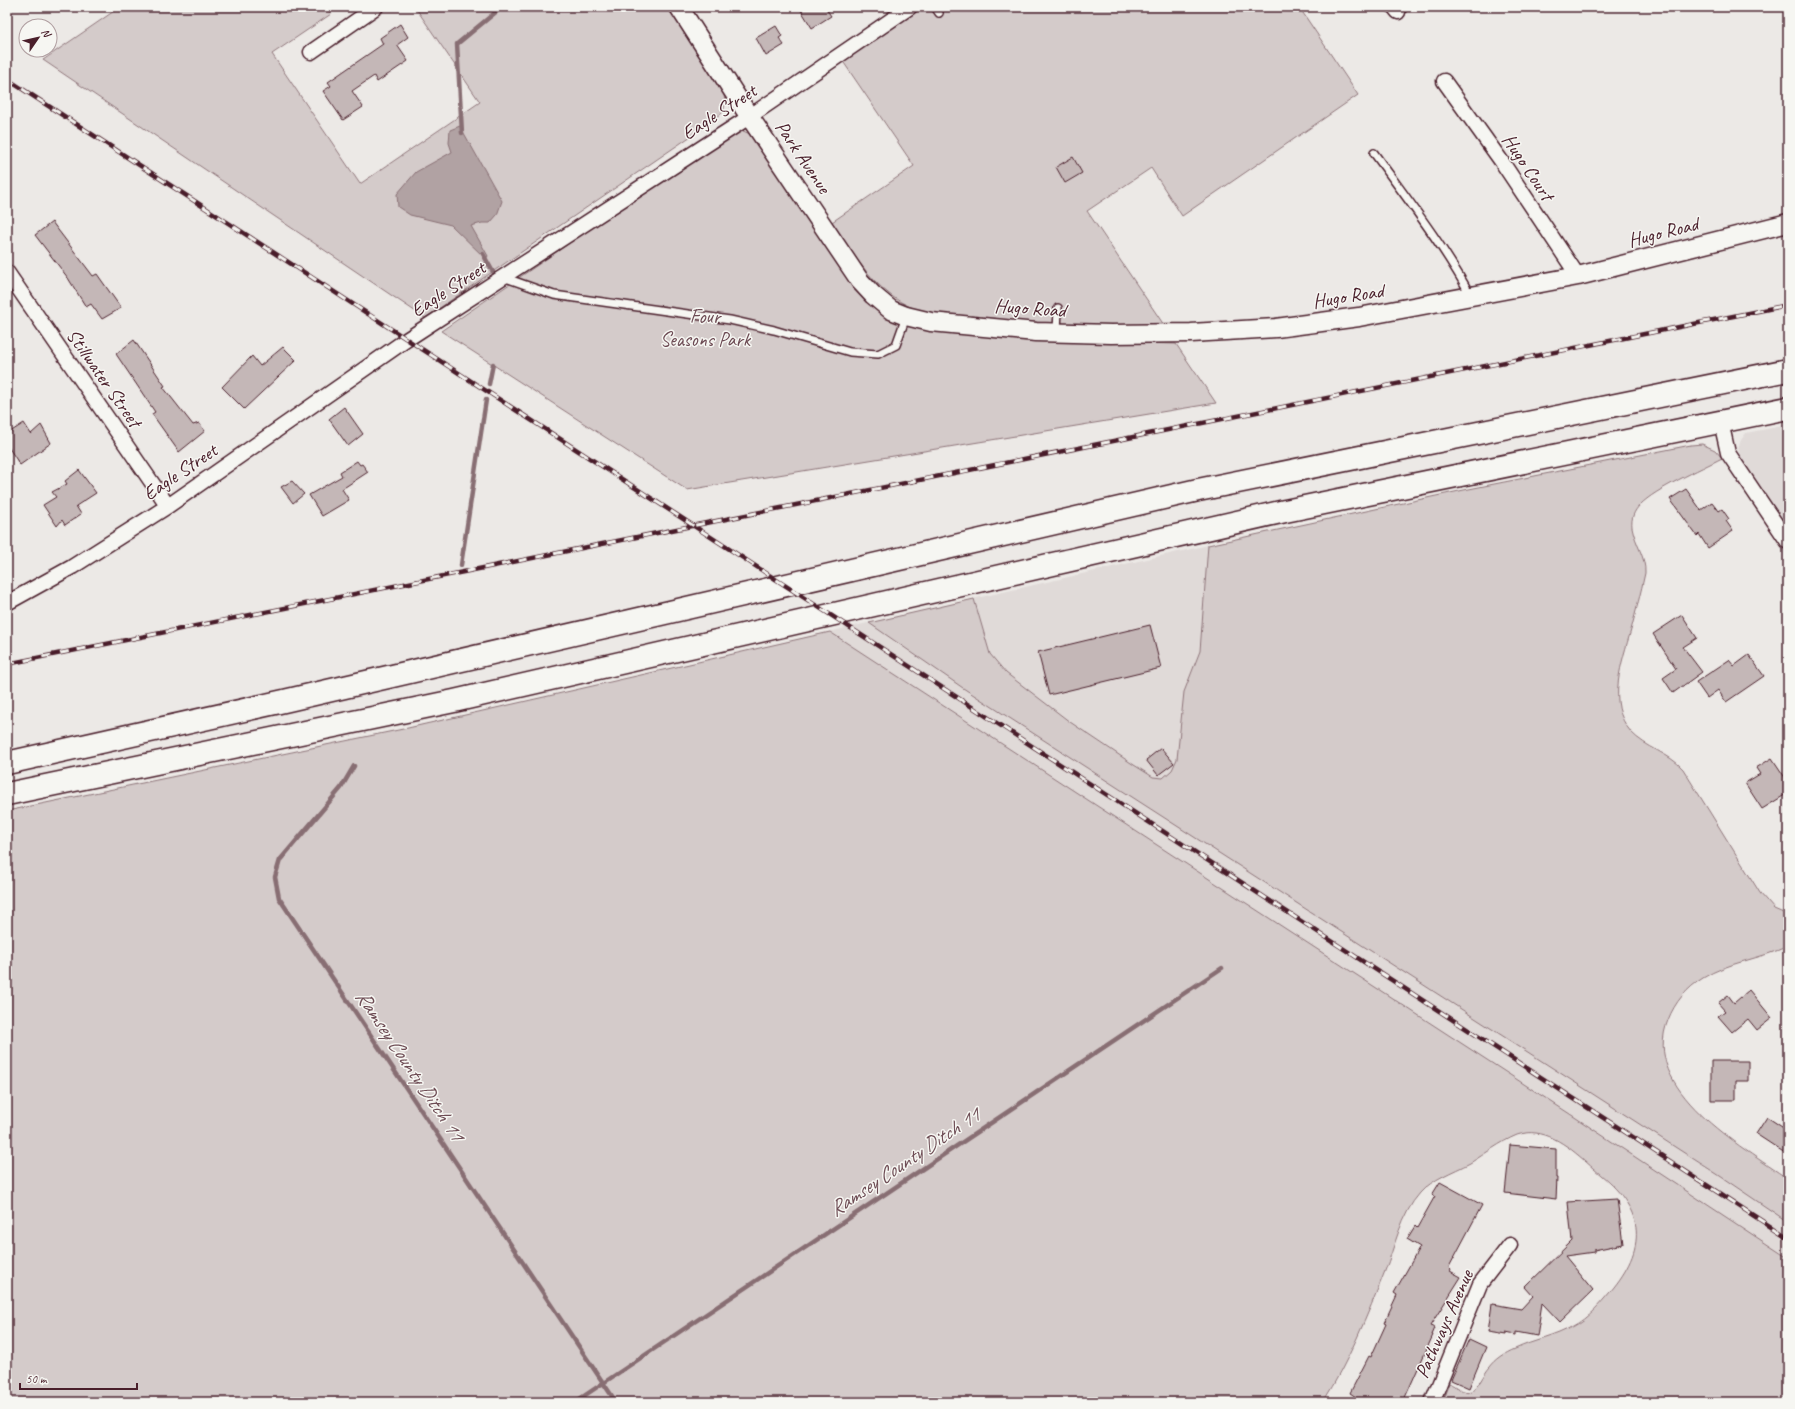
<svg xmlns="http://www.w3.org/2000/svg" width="1795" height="1409" font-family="Caveat,sans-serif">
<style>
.built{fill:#e0dad8}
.green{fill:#d4cbca;stroke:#8f757a}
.water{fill:#b1a2a3;stroke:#886e73}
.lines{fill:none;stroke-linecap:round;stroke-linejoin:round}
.stream{stroke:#886e73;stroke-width:4.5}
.building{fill:#c4b7b7;stroke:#4a1f2b}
.service-casing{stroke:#4a1f2b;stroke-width:10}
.minor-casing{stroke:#4a1f2b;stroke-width:17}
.tertiary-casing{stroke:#4a1f2b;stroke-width:21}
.primary-casing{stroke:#4a1f2b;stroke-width:25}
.service{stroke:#f6f6f2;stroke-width:7}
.minor{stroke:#f6f6f2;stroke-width:14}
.tertiary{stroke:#f6f6f2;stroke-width:18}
.primary{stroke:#f6f6f2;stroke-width:22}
.rail-casing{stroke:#4a1f2b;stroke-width:4.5}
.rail{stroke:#f6f6f2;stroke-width:3;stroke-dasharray:9;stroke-linecap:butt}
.labels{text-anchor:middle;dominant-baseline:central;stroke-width:3;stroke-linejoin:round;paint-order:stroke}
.street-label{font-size:20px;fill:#4a1f2b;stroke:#f6f6f2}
.park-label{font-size:20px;fill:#6c4a53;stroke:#f6f6f2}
.water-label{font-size:21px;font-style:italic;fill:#6e4d55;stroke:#f6f6f2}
</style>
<rect width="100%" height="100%" fill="#ece9e6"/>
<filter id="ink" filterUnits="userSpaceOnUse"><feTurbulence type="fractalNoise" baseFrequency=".025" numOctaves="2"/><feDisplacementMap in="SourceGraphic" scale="8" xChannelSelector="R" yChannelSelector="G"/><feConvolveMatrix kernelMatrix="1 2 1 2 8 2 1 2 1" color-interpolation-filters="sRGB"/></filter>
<g filter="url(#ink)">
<path class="built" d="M 1788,425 L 1788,530 L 1741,461 L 1738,448 L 1741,440 L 1746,433 Z
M 1239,538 L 1188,826 L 1788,1215 L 1788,1260 L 824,633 Z"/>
<path class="green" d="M 120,7 L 326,7 L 331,14 L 272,54 L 360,184 L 480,102 L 415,7 L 669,7 L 718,82 L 724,94 L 725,104 L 723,112 L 713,121 L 425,318 L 43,60 Z
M 921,7 L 1299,7 L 1358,95 L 1182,216 L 1151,168 L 1087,211 L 1164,325 C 1119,325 1074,324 1028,322 C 986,321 929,323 893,297 C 866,277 850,249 832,222 L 914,166 L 842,60 Z
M 741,130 L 750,134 L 853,286 C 866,299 877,314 895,321 C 924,332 957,334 988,336 C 1050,341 1113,342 1176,344 L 1216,403 L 687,490 L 441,331 L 732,132 Z
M 1702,444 L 1715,450 L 1722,458 C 1701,469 1655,489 1640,505 C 1634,511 1631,518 1632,527 C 1635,544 1646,557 1645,573 C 1641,592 1636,611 1631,630 C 1622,662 1606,703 1631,732 C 1646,748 1669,753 1683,769 L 1760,893 L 1774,909 L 1788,915 L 1788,946 C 1761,959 1728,962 1703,978 C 1687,988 1675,1002 1668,1020 C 1640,1090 1741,1146 1788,1179 L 1788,1222 L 1720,1176 L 963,688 L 869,623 L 974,599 L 990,654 L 1006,673 L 1070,722 L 1134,765 L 1153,777 L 1163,778 L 1172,770 L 1177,759 L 1184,692 L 1200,651 L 1208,545 L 1464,490 L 1691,445 Z
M 830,632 L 1573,1116 L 1788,1258 L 1788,1402 L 1442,1402 L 1449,1383 C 1455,1386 1464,1394 1471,1391 C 1478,1389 1484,1373 1490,1367 C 1496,1359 1505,1353 1515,1349 C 1534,1340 1555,1337 1573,1326 C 1588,1318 1599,1305 1610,1292 C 1647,1248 1646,1212 1601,1175 C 1583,1160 1561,1136 1536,1133 C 1530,1132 1523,1133 1517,1135 C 1500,1142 1485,1154 1470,1163 C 1453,1172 1432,1179 1420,1193 C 1401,1214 1395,1246 1385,1271 C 1367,1316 1349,1361 1323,1402 L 7,1402 L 7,811 L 408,728 Z"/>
<path class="water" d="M 460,126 L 502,201 L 497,215 L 490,223 L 482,223 L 471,226 L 488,256 L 486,259 L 451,225 L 410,215 L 398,207 L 397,194 L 416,172 L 452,152 L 449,143 L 450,130 Z"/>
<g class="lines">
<path class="stream" d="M 462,133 L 457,44 L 502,7
M 483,254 L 493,272
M 489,384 L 493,364
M 461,565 L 486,400
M 354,766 L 341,788 L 280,860 L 275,877 L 279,898 L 616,1402
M 575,1402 L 1222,968"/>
</g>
<path class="building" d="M 799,7 L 825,7 L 831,16 L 812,28 Z
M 400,24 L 408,37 L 397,45 L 408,61 L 377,82 L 374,76 L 352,91 L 363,107 L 343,120 L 323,91 L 331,86 L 328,82 L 383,44 L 380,38 Z
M 776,26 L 782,36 L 779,38 L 784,45 L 766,56 L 756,38 Z
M 1073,157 L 1082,173 L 1065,183 L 1056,167 Z
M 52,222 L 93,276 L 97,274 L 121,308 L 102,319 L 91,304 L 86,307 L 68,278 L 35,235 Z
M 134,340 L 165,386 L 163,387 L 193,425 L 199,423 L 205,431 L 179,452 L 152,414 L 155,412 L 116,354 Z
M 283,347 L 296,360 L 244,409 L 222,387 L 252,356 L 260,366 Z
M 344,407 L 363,434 L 348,446 L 329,419 Z
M 24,423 L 31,434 L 41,425 L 51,443 L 20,465 L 7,445 L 7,434 Z
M 357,461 L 360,465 L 362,464 L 368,472 L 342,489 L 349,500 L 322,516 L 309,495 L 342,476 L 340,472 Z
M 79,470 L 96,493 L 76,506 L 81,514 L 65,525 L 62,520 L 57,526 L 43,505 L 56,497 L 52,492 L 67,484 L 65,481 Z
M 292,481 L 304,494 L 293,503 L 281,487 Z
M 1686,489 L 1701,510 L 1712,502 L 1719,511 L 1722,509 L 1729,519 L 1726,521 L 1733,531 L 1708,548 L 1699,534 L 1697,536 L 1670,499 Z
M 1682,615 L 1697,638 L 1683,647 L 1702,672 L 1673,693 L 1663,678 L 1676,669 L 1653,634 Z
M 1150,625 L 1161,668 L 1049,695 L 1038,652 Z
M 1749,655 L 1764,676 L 1726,702 L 1718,690 L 1707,698 L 1696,682 L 1729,660 L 1734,666 Z
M 1161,748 L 1174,763 L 1158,775 L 1146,760 Z
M 1772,758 L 1788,782 L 1788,793 L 1762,809 L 1745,783 L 1760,774 L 1756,768 Z
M 1749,990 L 1772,1018 L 1757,1030 L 1748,1019 L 1732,1032 L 1718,1016 L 1725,1011 L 1718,1003 L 1728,995 L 1734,1003 Z
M 1711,1061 L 1748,1061 L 1748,1081 L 1736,1081 L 1736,1100 L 1711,1100 Z
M 1767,1117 L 1788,1131 L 1788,1155 L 1756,1134 Z
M 1510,1145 L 1556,1149 L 1556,1178 L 1557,1178 L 1556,1199 L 1505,1193 Z
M 1440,1182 L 1482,1205 L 1449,1267 L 1451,1269 L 1450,1271 L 1461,1277 L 1430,1326 L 1435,1328 L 1432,1335 L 1433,1335 L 1403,1402 L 1353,1402 L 1356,1397 L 1350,1393 L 1369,1356 L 1371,1357 L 1386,1324 L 1384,1323 L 1397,1295 L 1394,1293 L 1420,1247 L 1407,1239 L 1415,1226 L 1417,1228 L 1435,1196 L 1432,1195 Z
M 1617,1199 L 1623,1244 L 1594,1250 L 1594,1252 L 1565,1256 L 1593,1290 L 1560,1322 L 1542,1303 L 1537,1336 L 1516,1332 L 1516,1335 L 1506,1333 L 1506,1335 L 1488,1332 L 1492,1304 L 1521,1309 L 1533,1296 L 1525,1287 L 1572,1241 L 1568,1202 Z
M 1469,1339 L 1486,1347 L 1469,1388 L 1451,1380 Z"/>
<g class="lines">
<defs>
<path id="service" d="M 935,7 L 939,13
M 1374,153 C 1408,200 1443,245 1471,296
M 503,277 L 554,295 L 730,320 L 774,330 L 850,352 L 878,354 L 896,345 L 906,317
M 1057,333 L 1058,308"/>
<path id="minor" d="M 1394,7 L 1398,12
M 311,52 L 376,7
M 1444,81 L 1502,162 L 1578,276
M 7,272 L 168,506
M 1721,422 L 1728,453 L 1788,542
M 7,603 L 72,567 L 168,506 L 406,340 L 746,119 L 910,7
M 1432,1402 L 1480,1284 L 1510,1245"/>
<path id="tertiary" d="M 679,7 L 749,116 L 860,281 L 873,295 L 891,310 L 906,316 L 931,322 L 1036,332 L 1111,334 L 1191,333 L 1276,328 L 1359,317 L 1578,276 L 1788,223"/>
<path id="primary" d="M 7,763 L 284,701 L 1198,490 L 1788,370
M 7,794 L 454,701 L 1285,511 L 1788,408"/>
</defs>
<use href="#service" class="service-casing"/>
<use href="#minor" class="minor-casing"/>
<use href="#tertiary" class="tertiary-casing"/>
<use href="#primary" class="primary-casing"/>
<use href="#service" class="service"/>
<use href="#minor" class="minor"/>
<use href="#tertiary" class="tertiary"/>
<use href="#primary" class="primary"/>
<defs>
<path id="rail" d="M 7,79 L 1788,1238
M 7,664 L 1788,305"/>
</defs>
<use href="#rail" class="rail-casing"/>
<use href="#rail" class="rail"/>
</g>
</g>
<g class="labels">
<g class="street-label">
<text transform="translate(719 112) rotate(-33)">Eagle Street</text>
<text transform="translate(803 157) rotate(56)">Park Avenue</text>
<text transform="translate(1528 167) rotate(56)">Hugo Court</text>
<text transform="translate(1663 232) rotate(-14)">Hugo Road</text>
<text transform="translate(448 289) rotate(-33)">Eagle Street</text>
<text transform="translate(1348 296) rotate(-9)">Hugo Road</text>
<text transform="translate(1030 308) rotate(4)">Hugo Road</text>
<text transform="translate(104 378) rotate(55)">Stillwater Street</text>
<text transform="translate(180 472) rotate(-34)">Eagle Street</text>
<text transform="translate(1444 1324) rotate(-66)">Pathways Avenue</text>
</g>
<g class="park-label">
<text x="705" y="316">Four<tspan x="705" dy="23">Seasons Park</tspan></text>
</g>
<g class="water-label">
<text transform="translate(410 1065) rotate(56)">Ramsey County Ditch 11</text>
<text transform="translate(904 1162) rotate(-34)">Ramsey County Ditch 11</text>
</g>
</g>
<rect width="1795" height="1409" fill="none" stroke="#f6f6f2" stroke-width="24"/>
<rect x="12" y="12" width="1771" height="1385" fill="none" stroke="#4a1f2b" stroke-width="1.5" filter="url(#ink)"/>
<g transform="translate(38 38) rotate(56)"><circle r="19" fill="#f6f6f2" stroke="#b1a0a2"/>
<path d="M0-3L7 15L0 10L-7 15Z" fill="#4a1f2b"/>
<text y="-6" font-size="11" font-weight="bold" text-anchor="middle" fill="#4a1f2b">N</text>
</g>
<path d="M20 1383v6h117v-6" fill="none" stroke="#4a1f2b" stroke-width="2"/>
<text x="26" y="1383" font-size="12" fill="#4a1f2b" stroke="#f6f6f2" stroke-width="3" paint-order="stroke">50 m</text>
</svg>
